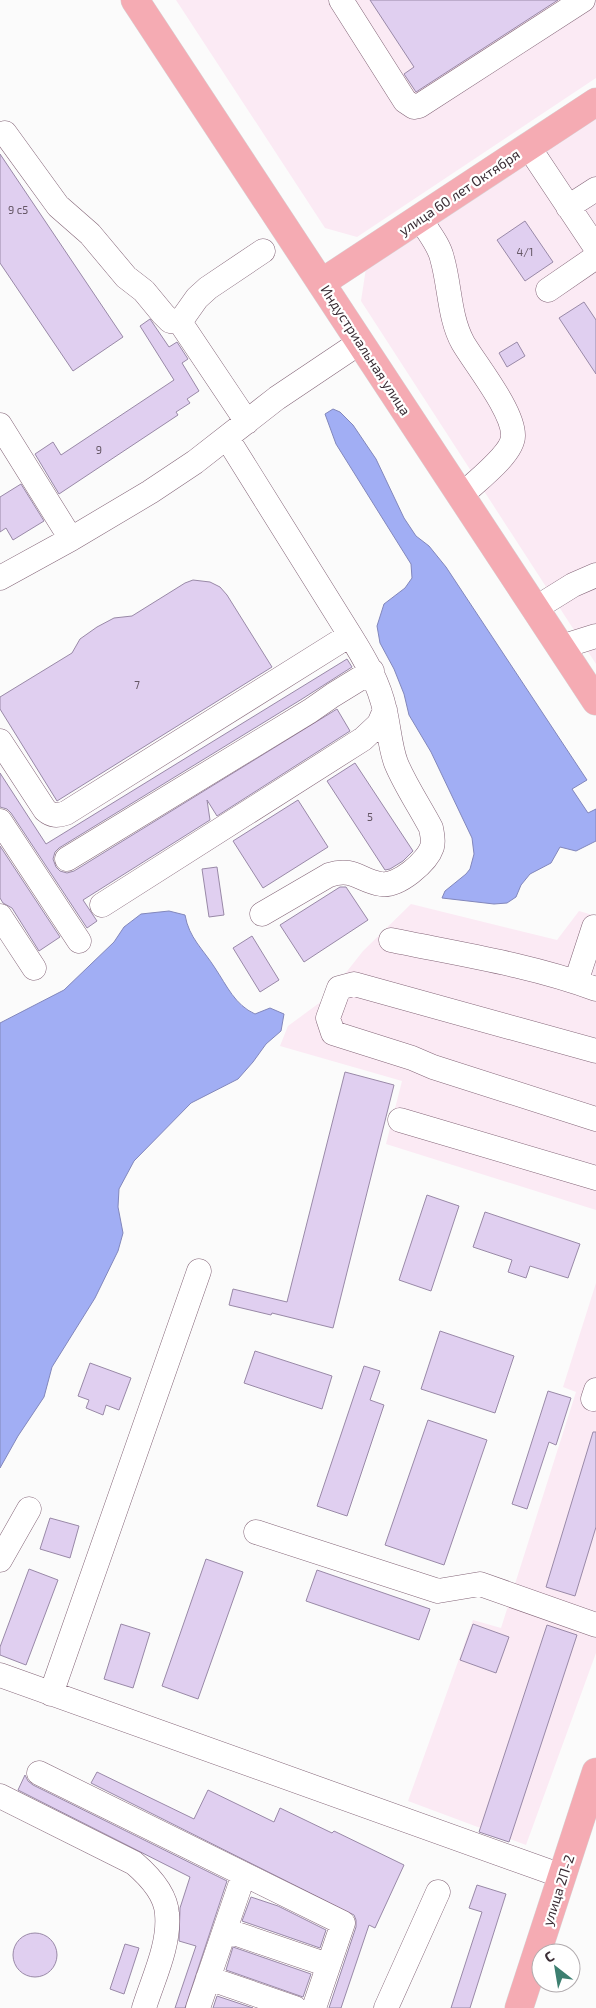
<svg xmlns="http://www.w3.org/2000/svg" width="596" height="2008" font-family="'Exo 2',sans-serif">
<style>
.built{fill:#fbeaf4}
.water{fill:#a1aef4;stroke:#8287bb}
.building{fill:#e0cff0;stroke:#9989a7}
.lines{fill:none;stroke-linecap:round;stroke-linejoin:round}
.minor-casing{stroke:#846578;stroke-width:25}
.major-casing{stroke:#d8d5d7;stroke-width:29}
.minor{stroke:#fff;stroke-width:24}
.major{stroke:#f5abb3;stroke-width:28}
.labels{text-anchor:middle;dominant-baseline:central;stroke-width:4.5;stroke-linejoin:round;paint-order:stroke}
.number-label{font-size:11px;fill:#645664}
.street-label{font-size:14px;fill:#3b2d35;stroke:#fff}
</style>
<rect width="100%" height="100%" fill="#fbfbfb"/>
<path class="built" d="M 176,0 L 596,0 L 596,78 L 357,237 L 325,228 Z
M 596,116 L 596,664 L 361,301 L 366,268 Z
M 411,904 L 557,940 L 579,911 L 596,916 L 596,1210 L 386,1144 L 402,1081 L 280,1046 L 288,1026 L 326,998 L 363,951 Z
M 596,1283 L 596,1653 L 526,1845 L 408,1801 L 473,1620 L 501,1628 L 576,1392 L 563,1387 Z"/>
<path class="water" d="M 333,409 L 340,412 L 353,425 L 376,459 L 404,518 L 416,536 L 429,546 L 446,567 L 587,780 L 572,789 L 588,813 L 596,809 L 596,841 L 576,851 L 560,847 L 551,863 L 530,874 L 521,885 L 516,897 L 507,903 L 494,904 L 442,898 L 445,891 L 466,874 L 470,869 L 474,854 L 472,838 L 431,752 L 409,715 L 404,694 L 394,669 L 380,643 L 377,626 L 384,604 L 405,588 L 412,578 L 411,564 L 336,444 L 325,414 Z
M 169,911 L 185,915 C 189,938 203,949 215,968 C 227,986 235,1005 255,1014 L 270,1008 L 284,1014 L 281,1031 L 266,1044 L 253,1062 L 238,1079 L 191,1103 L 134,1161 L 119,1189 L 118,1207 L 123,1233 L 118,1251 L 95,1298 L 52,1367 L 44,1397 L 18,1436 L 0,1468 L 0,1023 L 64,990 L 114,942 L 124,927 L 141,914 Z"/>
<path class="building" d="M 370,0 L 558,0 L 416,92 L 404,74 L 414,67 Z
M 0,154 L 123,337 L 73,371 L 0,263 Z
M 525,221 L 553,262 L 525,281 L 497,240 Z
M 584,302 L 596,320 L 596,374 L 559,318 Z
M 150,319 L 169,347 L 177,342 L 188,359 L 182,363 L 199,391 L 187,399 L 190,403 L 176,412 L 178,415 L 59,494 L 35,454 L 53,442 L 61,455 L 174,380 L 140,326 Z
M 517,342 L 525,356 L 507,367 L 499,353 Z
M 21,484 L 44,521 L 13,540 L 6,528 L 0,532 L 0,497 Z
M 193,580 L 210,582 L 220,587 L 227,595 L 272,667 L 57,801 L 0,709 L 0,697 L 72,653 L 80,639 L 97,627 L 114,618 L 132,616 L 185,583 Z
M 347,659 L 352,667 L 302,699 L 59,848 L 55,852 L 53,859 L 56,867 L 60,871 L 67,873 L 74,871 L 337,709 L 350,731 L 217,816 L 207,800 L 210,820 L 83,900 L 97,921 L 87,928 L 11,813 L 7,809 L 0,807 L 0,773 L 46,844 Z
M 355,763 L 413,851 L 403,861 L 390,869 L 385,870 L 327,781 Z
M 298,800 L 328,847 L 263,888 L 233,841 Z
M 0,846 L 60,937 L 39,951 L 12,908 L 3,903 L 0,898 Z
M 217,867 L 224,915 L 209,917 L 202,869 Z
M 340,887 L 346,887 L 368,920 L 304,962 L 280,925 Z
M 252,936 L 279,980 L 260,992 L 233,948 Z
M 345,1072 L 394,1085 L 333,1328 L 272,1313 L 271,1315 L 229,1305 L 233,1289 L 287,1302 Z
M 427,1195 L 459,1206 L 431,1291 L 399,1280 Z
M 485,1212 L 580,1244 L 568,1278 L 530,1266 L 526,1278 L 508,1272 L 512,1260 L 473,1247 Z
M 440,1331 L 514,1356 L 495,1413 L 421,1389 Z
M 255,1351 L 332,1376 L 322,1409 L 244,1383 Z
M 90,1363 L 131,1378 L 119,1410 L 106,1405 L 103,1415 L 86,1408 L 89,1400 L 78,1396 Z
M 364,1366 L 380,1371 L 370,1400 L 384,1405 L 347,1516 L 317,1506 Z
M 548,1391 L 571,1398 L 556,1445 L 549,1442 L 527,1509 L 512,1504 Z
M 428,1420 L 487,1440 L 444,1565 L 385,1545 Z
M 593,1432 L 596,1432 L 596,1527 L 575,1596 L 546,1587 Z
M 50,1518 L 79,1526 L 70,1558 L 40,1549 Z
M 206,1559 L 243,1572 L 198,1699 L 162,1686 Z
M 29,1569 L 58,1580 L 26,1665 L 0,1655 L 0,1647 Z
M 317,1570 L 430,1609 L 419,1640 L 306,1601 Z
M 121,1624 L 150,1633 L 133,1688 L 104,1679 Z
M 473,1624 L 509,1637 L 496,1673 L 460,1660 Z
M 547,1625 L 577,1635 L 509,1842 L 479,1832 Z
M 97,1772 L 194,1819 L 208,1790 L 274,1822 L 280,1808 L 332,1833 L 334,1831 L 404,1865 L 375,1928 L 369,1925 L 341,2008 L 329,2008 L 356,1927 L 356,1920 L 354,1915 L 91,1783 Z
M 25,1775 L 28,1781 L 33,1785 L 227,1881 L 185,2008 L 175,2008 L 196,1946 L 179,1941 L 180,1908 L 190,1877 L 18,1790 Z
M 477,1885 L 506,1894 L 470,2008 L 451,2008 L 482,1912 L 469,1908 Z
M 251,1897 L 278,1906 L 326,1930 L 320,1948 L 242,1921 Z
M13 1955a22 22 0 1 1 44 0a22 22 0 1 1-44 0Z
M 125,1944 L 139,1948 L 124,1994 L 110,1989 Z
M 233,1947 L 311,1974 L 303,1997 L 226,1970 Z
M 217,1996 L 253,2008 L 213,2008 Z"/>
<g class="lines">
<defs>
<path id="minor" d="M 341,0 L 405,101 L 414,107 L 419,106 L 583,0
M 5,133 L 58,206 L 90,234 L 126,277 L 144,291 L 163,314 L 170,321 L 180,322 L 247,422
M 528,146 L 596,248
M 568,207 L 596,189
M 420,218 C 427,231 439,244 442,258 C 450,285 449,318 463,343 C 476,365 514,412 513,436 C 513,454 475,482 462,495
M 548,290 L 596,257
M 180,322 L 197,298 L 208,288 L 263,251
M 0,425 L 71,539
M 0,578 L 71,539 L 150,492 L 195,462 L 277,398 L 359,343
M 536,608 L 573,585 L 596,575
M 561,647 L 596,636
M 0,741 L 45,810 C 52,816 57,816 66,813 L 350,635 L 227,438
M 0,821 L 79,941
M 67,859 L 310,711 L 333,695 L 372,671
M 102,905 L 363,739 L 379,724 L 385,710
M 262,914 L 329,875 C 354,867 360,881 381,884 C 398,887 427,862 432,847 C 434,840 432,834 431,828 C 420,807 405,785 396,763 C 390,747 389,728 385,711 C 379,683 365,659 350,635
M 0,916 L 34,968
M 391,940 C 459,954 531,965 596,989
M 576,982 L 594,927
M 596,1051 L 354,984 L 339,988 L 328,1018 L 333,1033 L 412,1058 L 433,1067 L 596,1119
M 400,1120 L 596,1178
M 593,1399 L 596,1390
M 256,1532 L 438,1591 L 480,1584 L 596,1625
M 0,1560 L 29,1509
M 0,1675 L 562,1876
M 51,1694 L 199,1271
M 39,1773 L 343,1923 L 314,2008
M 0,1796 L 134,1863 C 148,1875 166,1893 167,1914 C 170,1945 153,1979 144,2008
M 225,1930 L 328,1965
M 208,1978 L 295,2008
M 198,2008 L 244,1874
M 386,2008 L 438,1892"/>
<path id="major" d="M 135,0 L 596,701
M 321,283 L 596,102
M 519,2008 L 596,1772"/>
</defs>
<use href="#minor" class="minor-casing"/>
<use href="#major" class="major-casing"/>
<use href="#minor" class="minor"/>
<use href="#major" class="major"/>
</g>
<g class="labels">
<g class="number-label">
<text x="18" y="209">9 с5</text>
<text x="525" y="251">4/1</text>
<text x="99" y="449">9</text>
<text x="137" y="684">7</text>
<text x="370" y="816">5</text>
</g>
<g class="street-label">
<text transform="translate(459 192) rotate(-34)">улица 60 лет Октября</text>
<text transform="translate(366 350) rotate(57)">Индустриальная улица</text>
<text transform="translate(558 1890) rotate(-72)">улица 2П-2</text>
</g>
</g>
<g transform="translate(556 1968) rotate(329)"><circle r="24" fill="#ffffff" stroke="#b1abae"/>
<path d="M0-4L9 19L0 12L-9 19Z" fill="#3d7f70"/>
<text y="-8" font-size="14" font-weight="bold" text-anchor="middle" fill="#3b2d35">С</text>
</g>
</svg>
